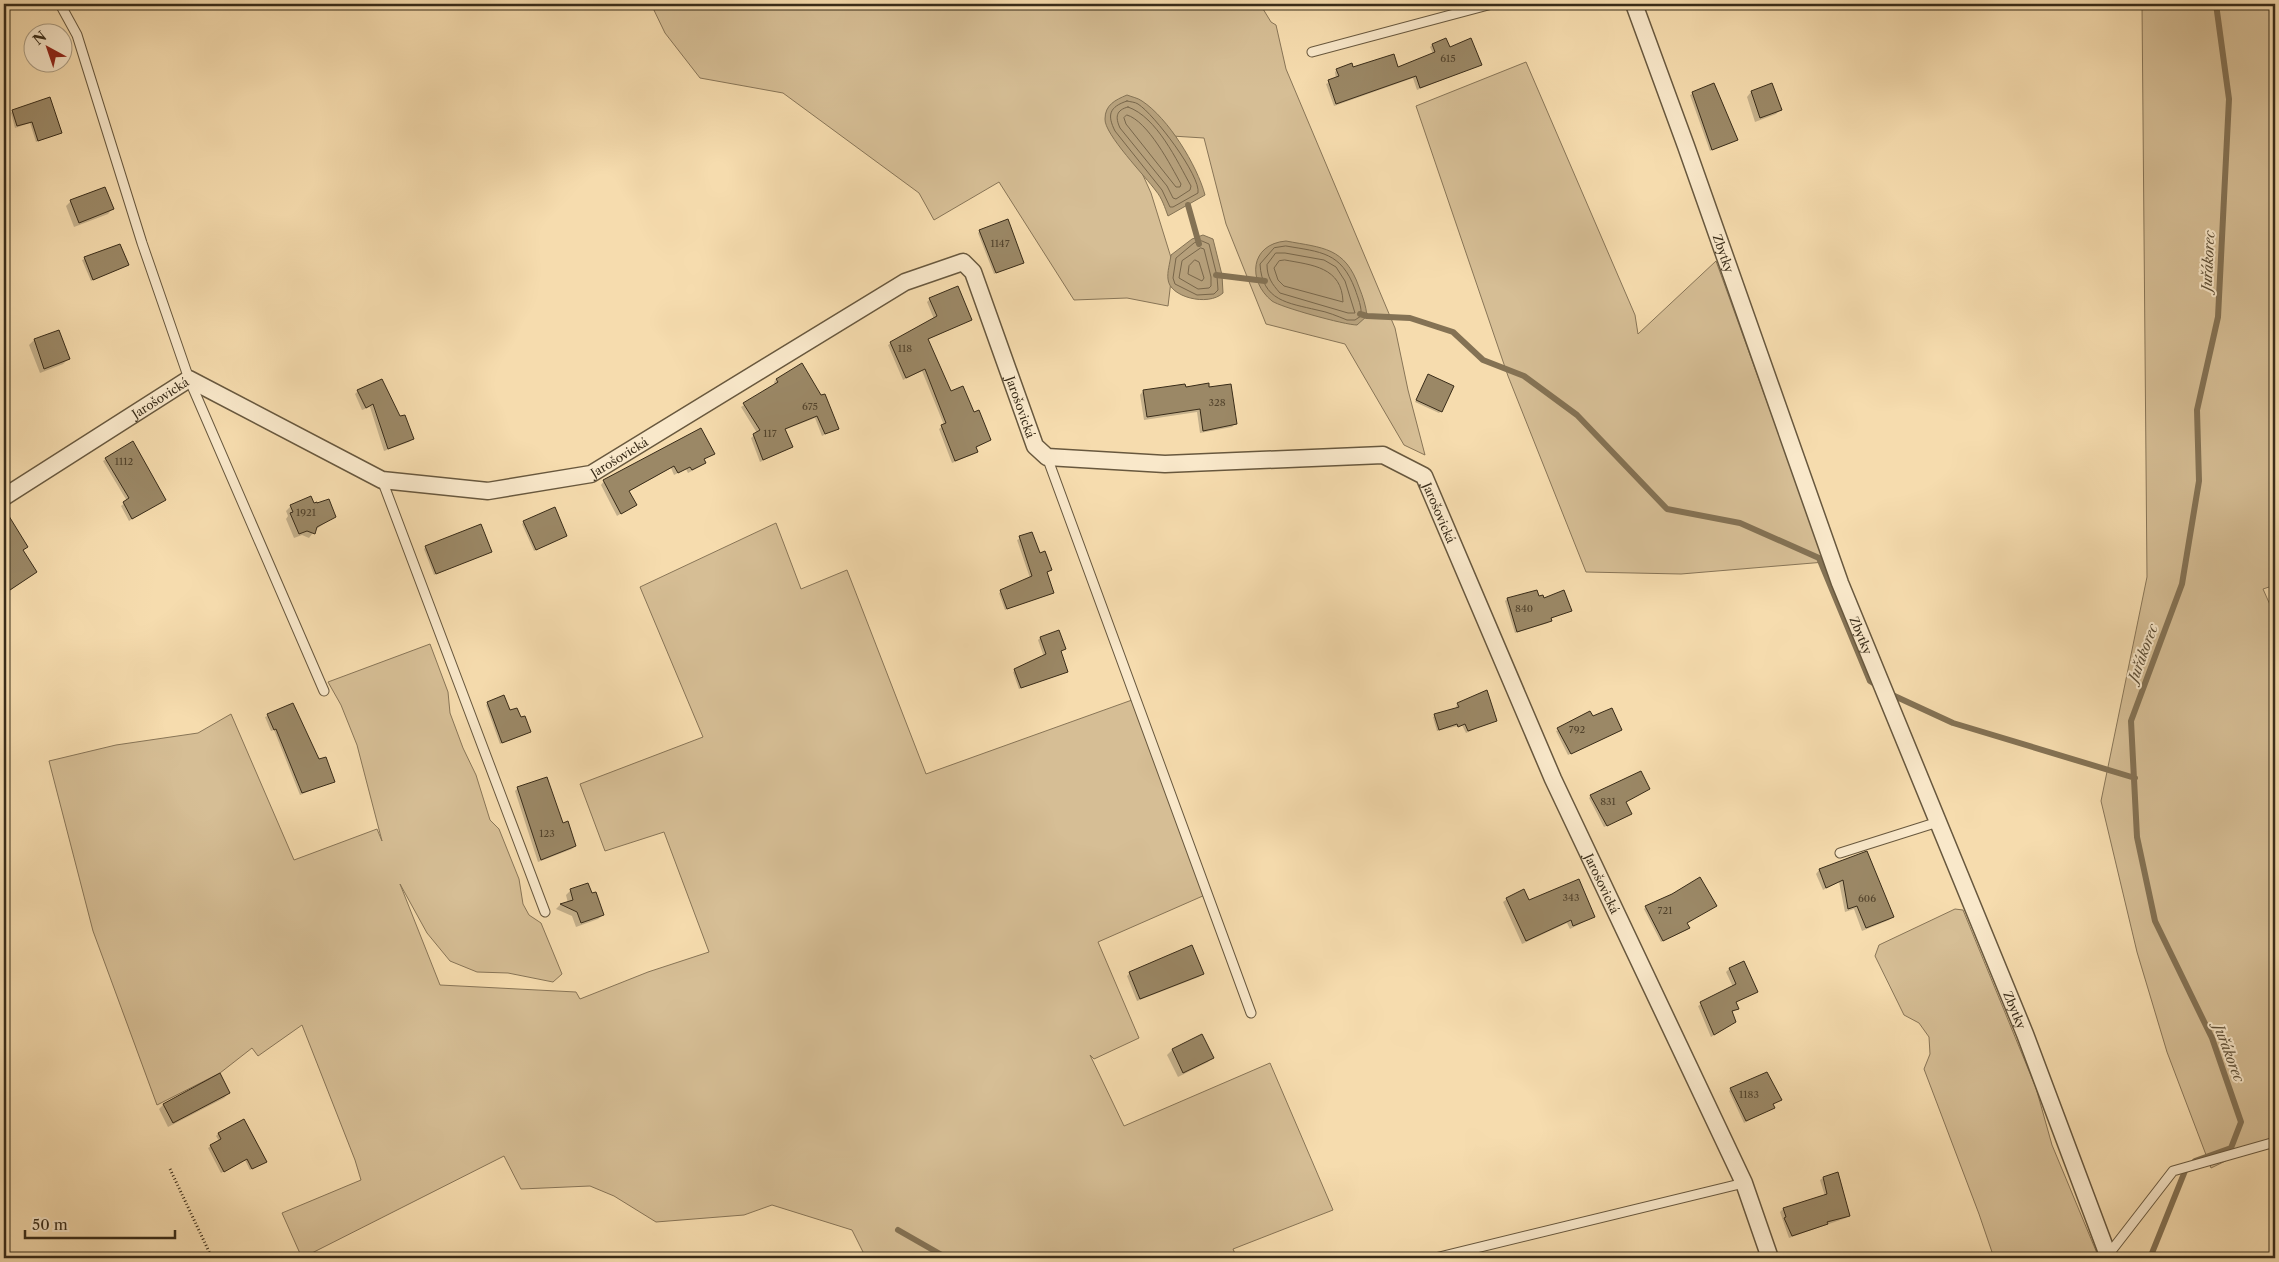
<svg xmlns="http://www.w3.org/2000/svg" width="2279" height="1262" font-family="'Libre Caslon Text',serif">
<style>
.green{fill:#d6be95;stroke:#887557}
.water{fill:#b6a07b;stroke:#847254}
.shadow{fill:#0003}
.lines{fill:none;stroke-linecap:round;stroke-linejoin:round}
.shore{stroke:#78664a;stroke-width:1}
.stream{stroke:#847254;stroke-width:6}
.building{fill:#9b8866;stroke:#392c19}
.service-casing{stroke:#68583e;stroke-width:11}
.minor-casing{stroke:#68583e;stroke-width:19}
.path{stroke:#392c19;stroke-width:3;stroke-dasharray:1 2.5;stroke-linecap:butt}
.service{stroke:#f9e8ca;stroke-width:9}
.minor{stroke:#f9e8ca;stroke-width:16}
.labels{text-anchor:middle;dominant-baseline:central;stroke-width:4;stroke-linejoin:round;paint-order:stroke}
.number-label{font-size:10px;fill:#52432c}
.street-label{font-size:12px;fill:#392c19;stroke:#f9e8ca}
.water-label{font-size:14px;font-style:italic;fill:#5e4f36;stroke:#f9e8ca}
</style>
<rect width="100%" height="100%" fill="#f6dcae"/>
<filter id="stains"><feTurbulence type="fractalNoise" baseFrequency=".004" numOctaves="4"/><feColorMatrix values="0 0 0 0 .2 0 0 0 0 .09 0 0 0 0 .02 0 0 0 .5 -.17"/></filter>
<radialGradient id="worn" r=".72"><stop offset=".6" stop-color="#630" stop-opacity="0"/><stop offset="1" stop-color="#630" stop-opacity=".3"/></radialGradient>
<path class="green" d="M 651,4 L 1260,4 L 1271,22 L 1276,25 L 1286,69 L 1395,328 L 1408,390 L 1425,455 L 1404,445 L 1345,344 L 1266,324 L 1226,224 L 1204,138 L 1124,133 L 1151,193 L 1173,264 L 1168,306 L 1127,298 L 1074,300 L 999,182 L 934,220 L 919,193 L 783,93 L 700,78 L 665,33 Z
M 2142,4 L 2275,4 L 2275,585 L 2263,589 L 2275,616 L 2275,1137 L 2211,1168 L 2167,1052 L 2137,952 L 2101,801 L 2147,577 Z
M 1526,62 L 1635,315 L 1638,334 L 1716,261 L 1825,562 L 1681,574 L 1586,572 L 1508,376 L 1416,106 Z
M 776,523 L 801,589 L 847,570 L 926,774 L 1132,700 L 1205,895 L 1098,942 L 1139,1038 L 1094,1059 L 1090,1055 L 1124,1126 L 1270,1063 L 1333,1210 L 1233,1249 L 1237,1258 L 866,1258 L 852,1230 L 772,1205 L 744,1215 L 656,1222 L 614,1196 L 590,1186 L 521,1189 L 504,1156 L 302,1258 L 282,1213 L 361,1180 L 355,1160 L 302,1025 L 258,1056 L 252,1048 L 220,1073 L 157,1105 L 93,931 L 49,761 L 116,745 L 198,733 L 231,714 L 294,860 L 377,829 L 382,841 L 357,745 L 341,705 L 328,682 L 430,644 L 448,692 L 450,713 L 463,748 L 476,775 L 490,820 L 499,829 L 519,879 L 523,904 L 529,915 L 541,923 L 562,974 L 553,982 L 508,973 L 477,972 L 450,961 L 427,933 L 400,884 L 440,985 L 576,992 L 580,999 L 648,972 L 709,952 L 664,832 L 605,851 L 580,784 L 703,737 L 640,587 Z
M 1955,909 L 1963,910 L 2036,1088 L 2052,1145 L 2099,1258 L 1994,1258 L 1979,1214 L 1924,1069 L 1930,1054 L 1929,1037 L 1919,1023 L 1904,1015 L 1875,956 L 1879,945 Z"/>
<path class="water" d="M 1127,95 C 1132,97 1138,98 1142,101 C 1168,118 1197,165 1205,195 L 1168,216 C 1165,208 1162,198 1156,191 C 1146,177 1104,134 1105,119 C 1105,105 1115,100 1127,95 Z
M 1203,235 L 1213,239 L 1222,275 L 1223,293 C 1208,307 1169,297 1168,279 C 1167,272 1170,263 1171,255 L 1192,239 Z
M 1286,241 C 1323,248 1345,247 1359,287 C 1363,297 1366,306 1367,316 L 1357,325 C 1345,325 1280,307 1272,301 C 1247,281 1250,244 1286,241 Z"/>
<path class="shadow" d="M 1432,45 L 1449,48 L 1480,65 L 1417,90 L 1413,78 L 1334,106 L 1326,84 L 1336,79 L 1335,72 L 1337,70 L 1397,68 L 1433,54 L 1430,47 Z
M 1714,84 L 1736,140 L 1710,151 L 1690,95 Z
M 1772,85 L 1781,109 L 1776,114 L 1755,122 L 1747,97 L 1751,92 Z
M 13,111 L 61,133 L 36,142 L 30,123 L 15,128 L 11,113 Z
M 71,201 L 112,209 L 108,214 L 74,227 L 66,206 Z
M 980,231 L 1023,262 L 994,274 L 978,233 Z
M 120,245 L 127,265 L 91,281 L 82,260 Z
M 930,299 L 971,320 L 927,340 L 950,392 L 973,414 L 990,440 L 975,448 L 976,452 L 974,454 L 952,463 L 939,429 L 944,425 L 922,371 L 903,380 L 888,345 L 934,319 L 927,302 Z
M 58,331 L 68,359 L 63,364 L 40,373 L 29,345 L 34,340 Z
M 1428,376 L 1441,411 L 1439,413 L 1415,402 Z
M 776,380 L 838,428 L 822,436 L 815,418 L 784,430 L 792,447 L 760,462 L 751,438 L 757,433 L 741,407 L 775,385 L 774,382 Z
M 1185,388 L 1208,389 L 1235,424 L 1232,427 L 1200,433 L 1197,412 L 1144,420 L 1140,395 L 1143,391 Z
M 358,391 L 399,418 L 412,439 L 409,442 L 384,451 L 370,407 L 362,410 L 355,394 Z
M 713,454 L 703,460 L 705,463 L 701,466 L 688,473 L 686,469 L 674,475 L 671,468 L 628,492 L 635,505 L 617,516 L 601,485 L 604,481 Z
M 106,459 L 165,500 L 129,521 L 121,506 L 127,501 L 103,461 Z
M 313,504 L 335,516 L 315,530 L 309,538 L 302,535 L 294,538 L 286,519 L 288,516 L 286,511 L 291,506 Z
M 10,520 L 27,547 L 22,551 L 33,575 L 4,594 L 4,524 Z
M 524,522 L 566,536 L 534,551 L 522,524 Z
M 1032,533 L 1039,555 L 1050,570 L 1046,573 L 1053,593 L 1005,610 L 999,593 L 1030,578 L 1017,540 Z
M 426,547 L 490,552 L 434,575 L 424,549 Z
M 1538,597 L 1570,610 L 1550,619 L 1548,623 L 1515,633 L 1505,601 L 1507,599 Z
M 1040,638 L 1064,649 L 1060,652 L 1067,672 L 1019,689 L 1013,672 L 1044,657 L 1038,640 Z
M 488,703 L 520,719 L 529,732 L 500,744 L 486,705 Z
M 1458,704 L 1496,720 L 1466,733 L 1462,725 L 1437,731 L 1433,717 L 1457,708 L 1456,706 Z
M 293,705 L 318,761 L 334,781 L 300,795 L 274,730 L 271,731 L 265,717 Z
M 1592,717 L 1621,730 L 1568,755 L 1556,731 Z
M 518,788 L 562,824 L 575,846 L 572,849 L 538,862 L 515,791 Z
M 1649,789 L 1625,802 L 1628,816 L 1604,827 L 1589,798 L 1591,796 Z
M 1866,853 L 1892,917 L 1889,920 L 1862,931 L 1854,909 L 1845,912 L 1839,882 L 1823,890 L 1816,874 L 1819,870 Z
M 571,890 L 603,915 L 598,919 L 576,927 L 572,916 L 556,909 L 560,905 L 568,903 L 566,895 Z
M 1507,899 L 1529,902 L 1594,917 L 1570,929 L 1567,923 L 1522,944 L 1503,902 Z
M 1715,906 L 1686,923 L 1689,928 L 1687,930 L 1661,942 L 1644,909 L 1646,907 Z
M 1729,969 L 1757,992 L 1735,1003 L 1737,1008 L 1731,1013 L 1732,1024 L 1711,1037 L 1698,1006 L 1733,987 L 1726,972 Z
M 1130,973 L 1202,974 L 1199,977 L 1137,1001 L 1127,976 Z
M 1202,1036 L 1212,1057 L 1208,1062 L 1178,1077 L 1167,1055 L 1172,1050 Z
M 1731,1089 L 1780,1100 L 1772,1105 L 1771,1109 L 1744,1123 L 1729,1091 Z
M 229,1093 L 224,1098 L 168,1127 L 159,1109 L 163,1105 Z
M 243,1120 L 263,1163 L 250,1170 L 245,1160 L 221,1173 L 208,1148 L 219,1141 L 216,1136 L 218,1134 Z
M 1823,1178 L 1849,1215 L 1846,1218 L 1789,1238 L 1780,1212 L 1783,1209 L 1825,1196 L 1820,1180 Z"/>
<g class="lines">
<path class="shore" d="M 1127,101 C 1131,102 1135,102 1138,104 C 1154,114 1201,176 1198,193 L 1173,207 L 1170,207 L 1162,190 L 1115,131 C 1107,115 1109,107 1127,101 Z
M 1128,107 C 1157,117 1177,161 1191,186 L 1190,190 L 1176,199 L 1173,198 L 1167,186 L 1120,128 C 1115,117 1116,110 1128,107 Z
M 1127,115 C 1148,121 1171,166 1181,184 L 1180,187 L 1176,187 L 1126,124 L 1124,118 Z
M 1202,241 L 1209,244 L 1217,276 L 1218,290 L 1214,294 L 1197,295 L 1175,284 L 1173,278 L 1176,258 L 1194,243 Z
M 1286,246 C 1321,252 1341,252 1355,289 C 1358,298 1362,307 1361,316 L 1355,320 L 1347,320 C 1337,316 1328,312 1317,310 C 1288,303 1262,301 1260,264 L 1274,248 Z
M 1201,248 L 1204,249 L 1211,277 L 1211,286 L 1209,288 L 1198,289 L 1179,278 L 1182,261 Z
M 1276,253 L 1285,253 L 1324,260 L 1336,267 L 1345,281 L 1355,313 L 1348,313 L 1280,293 C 1272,284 1267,277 1267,265 Z
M 1195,260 L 1199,262 L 1204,278 L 1202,281 L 1188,274 L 1189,266 Z
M 1285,260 C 1312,265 1342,267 1343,302 L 1284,286 L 1278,280 L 1274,268 L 1279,261 Z"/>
<path class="stream" d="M 1188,205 L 1199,244
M 1216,275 L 1265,281
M 1360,314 L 1367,316 L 1410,318 L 1453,332 L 1483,360 L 1524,376 L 1577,415 L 1667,509 L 1740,523 L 1819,558 L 1870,681 L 1878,686
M 1888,693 L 1953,723 L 2135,778
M 2195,1161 L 2231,1148 L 2241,1122 L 2212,1038 L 2155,921 L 2137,837 L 2131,721 L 2182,584 L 2199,481 L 2197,410 L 2218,317 L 2229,99 L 2216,4
M 898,1230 L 947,1258
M 2150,1258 L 2187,1166"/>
</g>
<path class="building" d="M 1446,38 L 1450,47 L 1471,38 L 1482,65 L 1420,88 L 1416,76 L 1336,104 L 1328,80 L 1339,76 L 1336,69 L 1352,63 L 1353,67 L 1394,54 L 1398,67 L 1435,52 L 1432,44 Z
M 1714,83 L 1738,140 L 1712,150 L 1692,92 Z
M 1772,83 L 1782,110 L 1760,118 L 1751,91 Z
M 50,97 L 62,133 L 38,141 L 32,122 L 17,126 L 12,110 Z
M 105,187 L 114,209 L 79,223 L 70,200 Z
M 1008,219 L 1024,263 L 996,273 L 979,230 Z
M 120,244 L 129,265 L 93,280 L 84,257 Z
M 958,286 L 972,320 L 928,339 L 951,391 L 963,386 L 974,412 L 979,410 L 991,440 L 976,447 L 978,452 L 955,461 L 941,425 L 946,423 L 925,369 L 906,378 L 890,342 L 937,316 L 929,298 Z
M 59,330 L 70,359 L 44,369 L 34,339 Z
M 802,363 L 821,395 L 825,394 L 839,429 L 825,434 L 817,416 L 785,429 L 793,447 L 763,460 L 753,434 L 760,430 L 743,403 L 778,382 L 776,379 Z
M 1428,374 L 1454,386 L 1442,412 L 1416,400 Z
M 382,379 L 400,416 L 405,415 L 414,439 L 388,449 L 373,404 L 366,408 L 357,390 Z
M 1209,383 L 1209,387 L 1231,384 L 1237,424 L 1203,431 L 1200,409 L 1147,417 L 1143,390 L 1185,384 L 1186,387 Z
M 701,428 L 715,454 L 704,459 L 706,463 L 692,470 L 690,467 L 678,473 L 674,466 L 629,491 L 637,505 L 621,514 L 603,480 Z
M 133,441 L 166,500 L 132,519 L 123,502 L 129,498 L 105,458 Z
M 311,496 L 314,503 L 317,502 L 317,503 L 329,499 L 336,517 L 317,527 L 315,534 L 307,531 L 299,534 L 290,513 L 293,512 L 290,505 Z
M 555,507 L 567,536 L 536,550 L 523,521 Z
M 4,508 L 28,547 L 23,550 L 37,572 L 4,594 Z
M 481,524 L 492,552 L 436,574 L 425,546 Z
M 1032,532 L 1040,553 L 1045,551 L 1052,570 L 1047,572 L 1054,593 L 1007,609 L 1000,590 L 1032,576 L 1019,536 Z
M 1537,590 L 1539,596 L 1543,595 L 1544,598 L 1564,590 L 1572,611 L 1551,618 L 1552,621 L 1517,632 L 1507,598 Z
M 1059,630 L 1066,649 L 1061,651 L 1068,672 L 1021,688 L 1014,669 L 1046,654 L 1040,637 Z
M 1487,690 L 1497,721 L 1468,731 L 1465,724 L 1458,727 L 1457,724 L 1439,730 L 1434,714 L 1459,707 L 1457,703 Z
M 504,695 L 510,710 L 517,708 L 521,717 L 525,716 L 531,732 L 502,743 L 487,702 Z
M 293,703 L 319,759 L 326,757 L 335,782 L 302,793 L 276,729 L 274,730 L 267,714 Z
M 1612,708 L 1622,730 L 1571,754 L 1557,728 L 1590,711 L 1593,716 Z
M 1641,771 L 1650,789 L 1626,802 L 1632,814 L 1607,826 L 1590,795 Z
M 547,777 L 563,823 L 568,821 L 576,846 L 541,860 L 517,787 Z
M 1867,851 L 1894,917 L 1866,928 L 1857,906 L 1848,909 L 1843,880 L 1826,888 L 1819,869 Z
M 1700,877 L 1717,906 L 1687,923 L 1690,928 L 1663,941 L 1645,906 L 1672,894 Z
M 1579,879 L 1595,917 L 1573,926 L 1571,920 L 1526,941 L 1506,898 L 1524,889 L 1529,900 Z
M 588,883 L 592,893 L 596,892 L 604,915 L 581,923 L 577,912 L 560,904 L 573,900 L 570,889 Z
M 1192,945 L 1204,974 L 1140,999 L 1129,972 Z
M 1744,961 L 1758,992 L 1736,1002 L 1739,1009 L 1732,1011 L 1736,1022 L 1714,1035 L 1700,1002 L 1736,984 L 1729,968 Z
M 1202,1034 L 1214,1058 L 1183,1073 L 1172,1049 Z
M 1767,1072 L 1782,1100 L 1773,1104 L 1775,1108 L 1746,1121 L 1730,1088 Z
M 220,1073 L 230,1093 L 173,1123 L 163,1104 Z
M 244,1119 L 267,1162 L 252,1169 L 247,1159 L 224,1172 L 210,1145 L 221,1139 L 218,1133 Z
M 1838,1172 L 1850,1216 L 1827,1222 L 1828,1224 L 1792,1236 L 1784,1218 L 1786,1217 L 1783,1208 L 1827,1194 L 1823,1177 Z"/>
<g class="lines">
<defs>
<path id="service" d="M 60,4 L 77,35 L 142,243 L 189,379 L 324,691
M 1312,52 L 1492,4
M 1047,457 L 1251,1013
M 382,480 L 545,912
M 1840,853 L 1938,822
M 2108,1255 L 2173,1171 L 2275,1142
M 1435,1258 L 1744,1183"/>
<g id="minor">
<path id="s1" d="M 1634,4 L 1686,146 L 1840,583 L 2025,1034 L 2109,1258"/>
<path id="s2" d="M 4,497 L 189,379 L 382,480 L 488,491 L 591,474 L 905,282 L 963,262 L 973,272 L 1035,446 L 1047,457 L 1165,464 L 1383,455 L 1424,476 L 1553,779 L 1744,1183 L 1770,1258"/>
</g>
</defs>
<use href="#service" class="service-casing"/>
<use href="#minor" class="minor-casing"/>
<path class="path" d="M 170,1169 L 212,1258"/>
<use href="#service" class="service"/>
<use href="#minor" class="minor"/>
</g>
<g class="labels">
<g class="number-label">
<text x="1448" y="58">615</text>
<text x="1000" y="243">1147</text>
<text x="905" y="348">118</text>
<text x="1217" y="402">328</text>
<text x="810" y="406">675</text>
<text x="770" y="433">117</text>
<text x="124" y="461">1112</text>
<text x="306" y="512">1921</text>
<text x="1524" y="608">840</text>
<text x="1577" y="729">792</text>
<text x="1608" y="801">831</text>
<text x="547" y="833">123</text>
<text x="1571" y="897">343</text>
<text x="1867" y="898">606</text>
<text x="1665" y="910">721</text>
<text x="1749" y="1094">1183</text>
</g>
<g class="street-label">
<text stroke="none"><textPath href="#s1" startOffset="265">Zbytky</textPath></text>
<text stroke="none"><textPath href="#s2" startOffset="185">Jarošovická</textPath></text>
<text stroke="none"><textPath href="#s2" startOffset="1235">Jarošovická</textPath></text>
<text stroke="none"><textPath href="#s2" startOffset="681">Jarošovická</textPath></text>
<text stroke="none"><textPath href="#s2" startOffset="1715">Jarošovická</textPath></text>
<text stroke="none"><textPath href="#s1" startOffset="671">Zbytky</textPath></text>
<text stroke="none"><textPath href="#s2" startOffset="2120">Jarošovická</textPath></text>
<text stroke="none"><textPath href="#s1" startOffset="1076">Zbytky</textPath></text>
</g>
<g class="water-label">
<text transform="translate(2208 261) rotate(-87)">Juřákorec</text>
<text transform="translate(2143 653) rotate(-70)">Juřákorec</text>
<text transform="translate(2229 1053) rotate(69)">Juřákorec</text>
</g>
</g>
<rect width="2279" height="1262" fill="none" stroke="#f6dcae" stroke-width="20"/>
<rect x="5" y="5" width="2269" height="1252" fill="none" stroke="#392c19" stroke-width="2.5"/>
<rect x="10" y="10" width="2259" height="1242" fill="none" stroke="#392c19"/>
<g transform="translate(48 48) rotate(320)"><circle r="24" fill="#f9e8ca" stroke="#ac9d83"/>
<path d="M0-4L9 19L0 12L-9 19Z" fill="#8f2418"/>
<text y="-8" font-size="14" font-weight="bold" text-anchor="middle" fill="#392c19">N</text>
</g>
<path d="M25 1230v8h150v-8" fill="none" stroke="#392c19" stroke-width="2.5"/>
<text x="32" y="1230" font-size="15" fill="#392c19" stroke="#f9e8ca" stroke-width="4" paint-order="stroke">50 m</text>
<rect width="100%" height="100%" filter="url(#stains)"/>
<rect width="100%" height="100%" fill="url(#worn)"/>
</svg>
